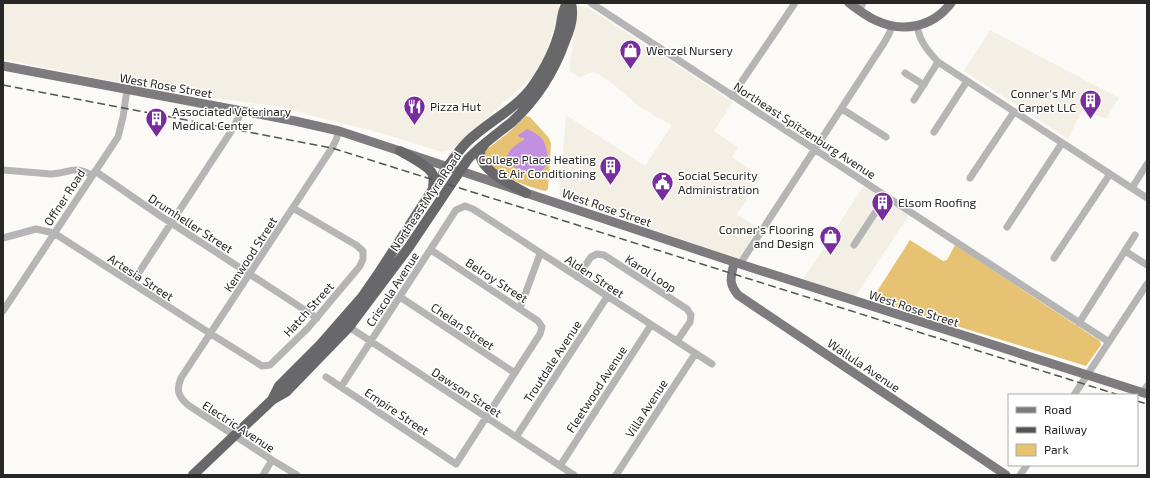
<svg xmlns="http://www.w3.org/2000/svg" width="1150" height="478" font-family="'Exo 2',sans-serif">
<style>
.built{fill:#f4efe4}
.green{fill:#e6c272}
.water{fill:#c190df}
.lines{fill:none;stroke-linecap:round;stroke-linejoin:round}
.minor{stroke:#b6b5b6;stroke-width:7}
.major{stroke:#7d7b7e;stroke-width:9}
.highway{stroke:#68676a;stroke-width:10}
.rail{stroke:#545453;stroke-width:1.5;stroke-dasharray:8 4;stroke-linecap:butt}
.labels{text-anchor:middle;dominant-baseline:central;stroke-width:3;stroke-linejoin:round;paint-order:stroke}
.poi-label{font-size:12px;fill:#272726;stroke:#fff;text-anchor:start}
.street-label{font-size:12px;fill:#272726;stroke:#fff}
</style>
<rect width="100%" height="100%" fill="#fcfaf7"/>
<path class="built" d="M 3,3 L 559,3 L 559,11 L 546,54 L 532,77 L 451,150 L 442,152 L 381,133 L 309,115 L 283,107 L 193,95 L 127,84 L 3,59 Z
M 578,5 L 590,9 L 733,102 L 714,131 L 738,147 L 732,157 L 761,177 L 737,214 L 761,230 L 754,236 L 739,259 L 559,197 L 566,115 L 645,166 L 672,125 L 652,115 L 652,113 L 641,108 L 613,84 L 598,74 L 592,72 L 583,76 L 579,77 L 569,71 Z
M 990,30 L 1119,98 L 1106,119 L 1083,109 L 1068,139 L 964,71 Z
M 864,185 L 909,215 L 854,298 L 802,281 Z"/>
<path class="green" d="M 526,116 L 530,117 L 549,138 L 551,143 L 548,189 L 546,191 C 531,188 479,171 486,150 L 508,133 Z
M 910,240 L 943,261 L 947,260 L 955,245 L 1100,341 L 1101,345 L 1086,366 L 873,300 L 876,293 Z"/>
<path class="water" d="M 527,129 C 532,131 538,134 541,138 C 549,146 550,168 539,173 C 512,172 491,158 524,140 L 524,138 L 519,137 L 518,135 Z"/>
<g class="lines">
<path class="minor" d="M 591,3 L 1109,342
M 859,10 L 863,3
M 917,26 C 920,42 928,51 938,62 L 1147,198
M 905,73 L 924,85
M 732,96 L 795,3
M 914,100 L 938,62
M 842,109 L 886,137
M 934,132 L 967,81
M 3,170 L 51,174 C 71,173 71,165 92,175
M 95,171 L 159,215 L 317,318
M 970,178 L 1014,112
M 1132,188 L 1147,164
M 1007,227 L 1062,143
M 3,238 L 36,229 L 54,233 L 211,334 L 262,366 L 270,365 L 308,328 L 360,266 L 363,259 L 363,251 L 356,245 L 293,208
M 854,245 L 886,196
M 1125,251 L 1147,265
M 1054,258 L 1110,174
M 740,264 L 884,43 L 890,32 L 891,26
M 577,277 L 591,257 L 597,254 L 604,255 L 687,309 L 691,315 L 690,322 L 677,341
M 132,283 L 232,130 L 242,111
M 400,297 L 515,373
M 520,308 L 540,254
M 3,311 L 118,137 L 123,117 L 127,90
M 1079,323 L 1135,235
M 349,327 L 574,475
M 326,377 L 456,464 L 540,334 L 542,327 L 538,321 L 431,250
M 341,387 L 456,210 L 465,206 L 473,209 L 712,364
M 1142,393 L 1147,386
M 1074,395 L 1147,284
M 516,437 L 607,297
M 560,466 L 651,325
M 263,475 L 272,460
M 297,475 L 272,460 L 188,405 C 178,396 176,391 181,378 L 332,148 L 336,140 L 339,131
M 616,475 L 695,354
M 1020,475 L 1027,465"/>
<path class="major" d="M 849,3 C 857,9 866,16 875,20 C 902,33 932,28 951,3
M 3,66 L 295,121 L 339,131 L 400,151 L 740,264 L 1147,394
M 734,263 C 731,277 728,283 738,295 L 1006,475"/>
<path class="highway" d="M 485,144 L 481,149 C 480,153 480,157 482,161 C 490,175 512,185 526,193
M 400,151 C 409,156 427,165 432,173 C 435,178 433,184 433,189
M 272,400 L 279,386 L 320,345 L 362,297 L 380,271 L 448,166 C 454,158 460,149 467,142 C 487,122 515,110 532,87 C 544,70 555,50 560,29 C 562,20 562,11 567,3
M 193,475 L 272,400 L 286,392 L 349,327 L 409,247 L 468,159 C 481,145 497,134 512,122 C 536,100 554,72 565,41 C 570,30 574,15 571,3"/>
<path class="rail" d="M 3,85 L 332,148 L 1119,395
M 1137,401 L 1147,404"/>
</g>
<defs>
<symbol id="shop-pin" viewBox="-11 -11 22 30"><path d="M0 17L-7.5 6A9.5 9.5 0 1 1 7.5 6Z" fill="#782c9e" stroke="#fff"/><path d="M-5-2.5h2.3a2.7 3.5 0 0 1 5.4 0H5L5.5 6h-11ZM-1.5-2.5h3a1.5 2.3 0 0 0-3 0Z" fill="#fff"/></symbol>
<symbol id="building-pin" viewBox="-11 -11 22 30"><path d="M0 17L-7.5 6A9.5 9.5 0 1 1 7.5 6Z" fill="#782c9e" stroke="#fff"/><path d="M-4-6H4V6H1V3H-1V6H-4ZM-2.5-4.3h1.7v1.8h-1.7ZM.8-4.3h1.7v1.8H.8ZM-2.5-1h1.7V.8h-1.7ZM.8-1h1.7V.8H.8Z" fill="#fff"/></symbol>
<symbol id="restaurant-pin" viewBox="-11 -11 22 30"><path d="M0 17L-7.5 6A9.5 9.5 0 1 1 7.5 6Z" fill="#782c9e" stroke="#fff"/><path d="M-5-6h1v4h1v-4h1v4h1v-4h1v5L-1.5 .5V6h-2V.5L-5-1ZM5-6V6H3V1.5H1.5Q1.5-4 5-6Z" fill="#fff"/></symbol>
<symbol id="civic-pin" viewBox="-11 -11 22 30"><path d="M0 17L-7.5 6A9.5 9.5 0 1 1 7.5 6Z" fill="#782c9e" stroke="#fff"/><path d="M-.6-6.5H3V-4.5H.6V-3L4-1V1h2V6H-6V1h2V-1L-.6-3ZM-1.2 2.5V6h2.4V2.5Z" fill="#fff"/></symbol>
</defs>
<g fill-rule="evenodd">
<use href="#shop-pin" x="618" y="38" width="25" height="34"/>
<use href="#building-pin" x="1078" y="88" width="25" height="34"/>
<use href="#restaurant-pin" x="402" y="94" width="25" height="34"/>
<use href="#building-pin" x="144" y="106" width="25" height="34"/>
<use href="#building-pin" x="598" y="154" width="25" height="34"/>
<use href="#civic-pin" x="650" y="170" width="25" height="34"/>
<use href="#building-pin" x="870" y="190" width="25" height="34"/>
<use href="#shop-pin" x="818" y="224" width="25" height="34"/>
</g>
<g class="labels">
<g class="poi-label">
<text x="646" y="50">Wenzel Nursery</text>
<text x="1076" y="93" text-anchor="end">Conner's Mr<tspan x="1076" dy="14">Carpet LLC</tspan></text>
<text x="430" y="106">Pizza Hut</text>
<text x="172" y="111">Associated Veterinary<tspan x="172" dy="14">Medical Center</tspan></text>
<text x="596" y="159" text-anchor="end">College Place Heating<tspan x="596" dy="14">&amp; Air Conditioning</tspan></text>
<text x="678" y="175">Social Security<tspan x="678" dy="14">Administration</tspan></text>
<text x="898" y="202">Elsom Roofing</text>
<text x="814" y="229" text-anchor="end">Conner's Flooring<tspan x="814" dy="14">and Design</tspan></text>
</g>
<g class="street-label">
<text transform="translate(166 85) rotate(10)">West Rose Street</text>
<text transform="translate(805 130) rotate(33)">Northeast Spitzenburg Avenue</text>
<text transform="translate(64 197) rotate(-57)">Offner Road</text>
<text transform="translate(425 201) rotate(-56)">Northeast Myra Road</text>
<text transform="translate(607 207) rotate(19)">West Rose Street</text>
<text transform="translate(191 223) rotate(33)">Drumheller Street</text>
<text transform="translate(250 254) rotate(-57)">Kenwood Street</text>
<text transform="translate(651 273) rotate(33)">Karol Loop</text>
<text transform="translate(595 276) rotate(33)">Alden Street</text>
<text transform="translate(141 277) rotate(33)">Artesia Street</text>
<text transform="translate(497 280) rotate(33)">Belroy Street</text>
<text transform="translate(392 289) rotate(-57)">Criscola Avenue</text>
<text transform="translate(914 308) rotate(18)">West Rose Street</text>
<text transform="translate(308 309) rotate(-48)">Hatch Street</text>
<text transform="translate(463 326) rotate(34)">Chelan Street</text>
<text transform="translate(552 361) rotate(-57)">Troutdale Avenue</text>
<text transform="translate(864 365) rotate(34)">Wallula Avenue</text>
<text transform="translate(596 389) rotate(-57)">Fleetwood Avenue</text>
<text transform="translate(467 392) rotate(33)">Dawson Street</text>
<text transform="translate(646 408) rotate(-57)">Villa Avenue</text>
<text transform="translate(397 411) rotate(34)">Empire Street</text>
<text transform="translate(239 426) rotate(33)">Electric Avenue</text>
</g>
</g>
<rect width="1150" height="478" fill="none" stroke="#272726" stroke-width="8"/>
<rect x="1008" y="394" width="130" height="72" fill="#ffffff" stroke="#a9a9a8"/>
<rect x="1016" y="407" width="20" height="6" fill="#7d7b7e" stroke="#a9a9a8"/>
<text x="1044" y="414" font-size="12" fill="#272726">Road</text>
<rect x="1016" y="427" width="20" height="6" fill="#545453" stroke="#a9a9a8"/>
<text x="1044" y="434" font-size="12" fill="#272726">Railway</text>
<rect x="1016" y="444" width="20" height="12" fill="#e6c272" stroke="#a9a9a8"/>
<text x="1044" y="454" font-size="12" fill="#272726">Park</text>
</svg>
